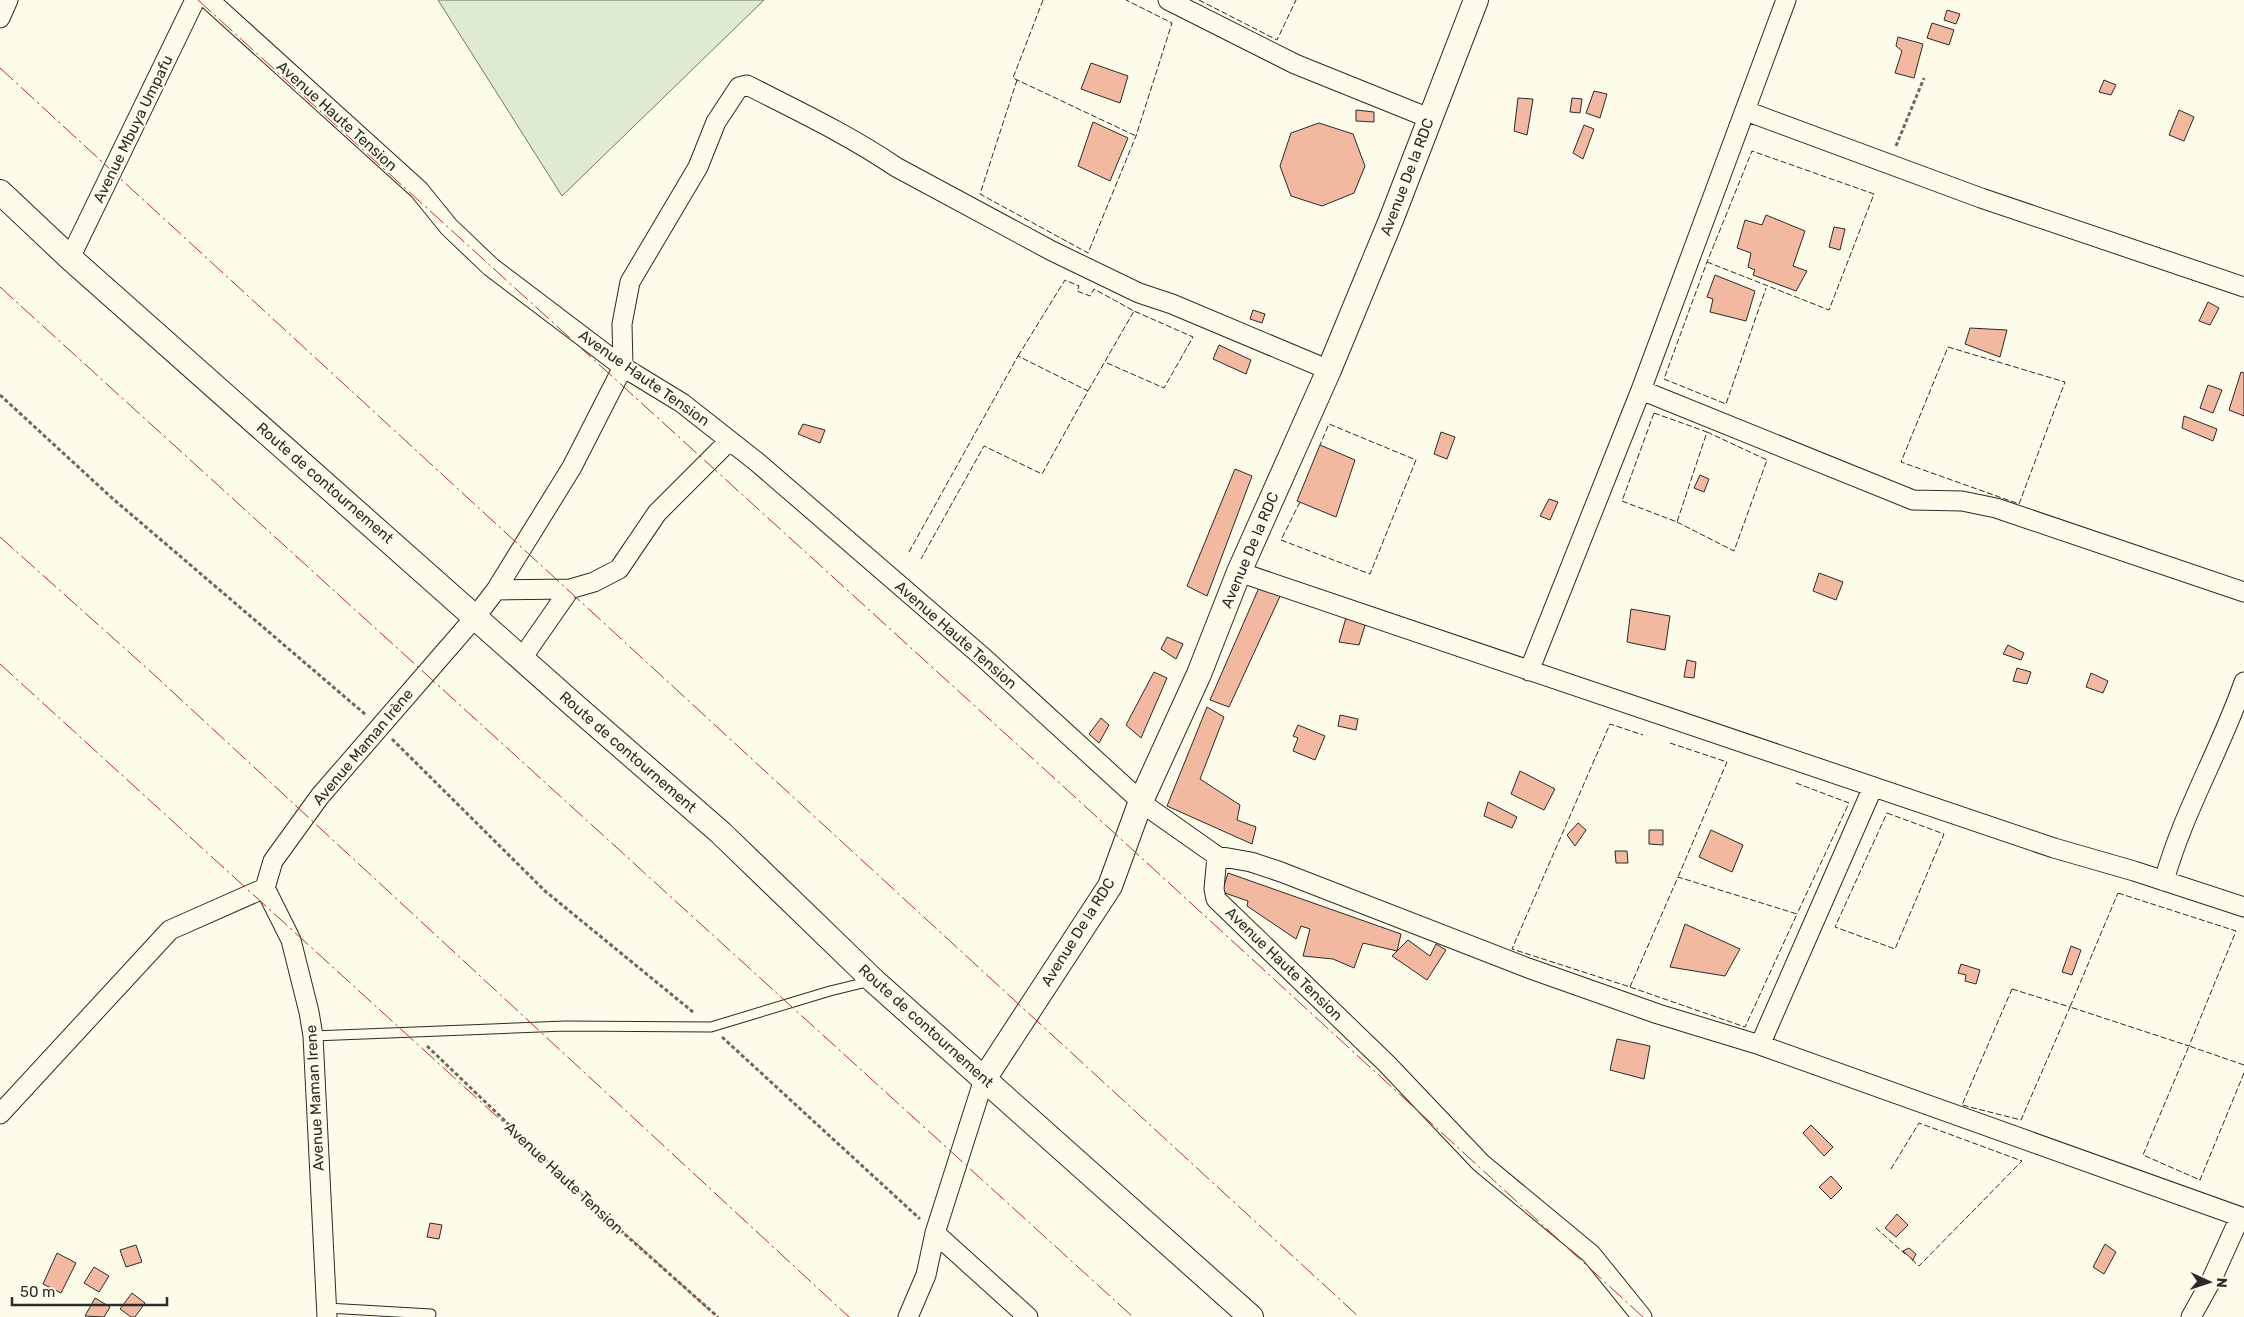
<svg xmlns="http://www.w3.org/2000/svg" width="2244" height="1317" font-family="Rubik,sans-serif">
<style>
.green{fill:#deebd1;stroke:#74746e}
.building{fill:#f2b8a0;stroke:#2b2b2b}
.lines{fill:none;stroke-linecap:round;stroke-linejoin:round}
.service-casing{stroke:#2b2b2b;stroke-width:11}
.minor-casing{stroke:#2b2b2b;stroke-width:21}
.tertiary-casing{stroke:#2b2b2b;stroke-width:26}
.path{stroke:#6a6964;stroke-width:3;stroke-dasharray:4 2.5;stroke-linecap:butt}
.service{stroke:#fdfbea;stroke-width:9}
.minor{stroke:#fdfbea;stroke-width:19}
.tertiary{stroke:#fdfbea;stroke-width:24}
.fence{stroke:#2b2b2b;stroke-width:1;stroke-dasharray:6 2.5;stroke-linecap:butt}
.power{stroke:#c62828;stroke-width:1;stroke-dasharray:18 4 2.5 4;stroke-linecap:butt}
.labels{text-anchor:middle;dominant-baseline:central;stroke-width:4;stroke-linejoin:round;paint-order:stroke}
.street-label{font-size:15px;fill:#2b2b2b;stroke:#fdfbea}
</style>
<rect width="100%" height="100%" fill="#fdfbea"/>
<path class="green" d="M 438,0 L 764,0 L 562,196 Z"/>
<path class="building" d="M 1947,10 L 1960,14 L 1956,24 L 1944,20 Z
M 1932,23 L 1954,30 L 1949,45 L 1927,38 Z
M 1898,37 L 1923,44 L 1914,78 L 1895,73 L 1902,51 L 1896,46 Z
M 1091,63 L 1128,76 L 1120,103 L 1081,89 Z
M 2104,80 L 2116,85 L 2111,95 L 2099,92 Z
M 1594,91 L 1607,94 L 1600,118 L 1586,113 Z
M 1518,98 L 1533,99 L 1527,135 L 1514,131 Z
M 1572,98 L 1582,99 L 1580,113 L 1570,112 Z
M 1356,110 L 1374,112 L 1374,122 L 1356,121 Z
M 2179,110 L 2194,117 L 2184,141 L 2169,135 Z
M 1093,122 L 1128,138 L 1110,181 L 1078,166 Z
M 1319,123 L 1353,134 L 1365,166 L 1354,193 L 1322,206 L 1291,196 L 1280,166 L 1291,133 Z
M 1584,125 L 1594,129 L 1583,159 L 1573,153 Z
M 1766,215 L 1805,231 L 1793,266 L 1807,271 L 1796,291 L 1753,275 L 1755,270 L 1748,267 L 1751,253 L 1737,248 L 1745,220 L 1762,225 Z
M 1834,227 L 1845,229 L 1840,250 L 1829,247 Z
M 1715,275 L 1755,291 L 1746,321 L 1710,312 L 1713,299 L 1707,297 Z
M 2208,302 L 2219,308 L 2210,325 L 2199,321 Z
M 1253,310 L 1265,314 L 1262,323 L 1250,319 Z
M 1970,328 L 2007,330 L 2000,357 L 1965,344 Z
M 1219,345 L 1251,360 L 1246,374 L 1213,359 Z
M 2241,372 L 2244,373 L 2244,416 L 2229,410 Z
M 2208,385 L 2222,390 L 2213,413 L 2200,408 Z
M 2184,416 L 2217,429 L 2213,441 L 2182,428 Z
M 803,424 L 825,430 L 820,443 L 798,434 Z
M 1441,432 L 1455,437 L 1447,459 L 1434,454 Z
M 1320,445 L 1355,460 L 1336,517 L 1297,501 Z
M 1235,469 L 1252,476 L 1207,596 L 1187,586 Z
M 1700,475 L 1709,479 L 1704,492 L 1694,488 Z
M 1549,499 L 1558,502 L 1550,520 L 1540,516 Z
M 1819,573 L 1843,582 L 1836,600 L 1813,591 Z
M 1261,583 L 1282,592 L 1229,707 L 1210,700 Z
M 1631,609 L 1670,616 L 1665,650 L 1627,642 Z
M 1347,614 L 1367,619 L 1359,645 L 1339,642 Z
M 1167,637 L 1183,644 L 1176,659 L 1161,649 Z
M 2008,645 L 2024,653 L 2021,660 L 2003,654 Z
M 1687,660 L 1696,662 L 1694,678 L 1684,677 Z
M 2017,668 L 2031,672 L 2027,684 L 2013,681 Z
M 1154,672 L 1167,678 L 1141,738 L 1126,725 Z
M 2091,673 L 2108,681 L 2103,693 L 2086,687 Z
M 1207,707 L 1224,717 L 1200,779 L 1240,805 L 1237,820 L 1256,827 L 1252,844 L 1167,806 Z
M 1340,715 L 1358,719 L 1356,730 L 1338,726 Z
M 1101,718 L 1109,725 L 1099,743 L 1089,734 Z
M 1298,725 L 1325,736 L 1315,760 L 1293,751 L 1298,738 L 1293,736 Z
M 1520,771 L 1555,789 L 1544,810 L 1511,794 Z
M 1488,802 L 1517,817 L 1512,828 L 1484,816 Z
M 1578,823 L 1586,830 L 1575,846 L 1567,835 Z
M 1649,830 L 1663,830 L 1663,845 L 1649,844 Z
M 1711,830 L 1743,845 L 1732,872 L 1699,857 Z
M 1615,851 L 1627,851 L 1628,863 L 1616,863 Z
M 1228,873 L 1401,934 L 1397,951 L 1363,943 L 1354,968 L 1333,959 L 1303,956 L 1310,929 L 1301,926 L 1296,939 L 1247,906 L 1248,901 L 1222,892 Z
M 1685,924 L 1740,949 L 1725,976 L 1670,967 Z
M 1408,940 L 1430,956 L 1436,944 L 1446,950 L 1427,980 L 1392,956 Z
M 2071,946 L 2081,950 L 2072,975 L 2062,972 Z
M 1961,964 L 1980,970 L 1976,984 L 1965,981 L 1966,975 L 1958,973 Z
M 1617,1039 L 1650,1046 L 1644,1079 L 1610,1070 Z
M 1811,1125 L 1833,1147 L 1824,1156 L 1803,1133 Z
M 1831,1176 L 1842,1188 L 1831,1199 L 1819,1187 Z
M 1897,1214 L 1908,1225 L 1896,1237 L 1885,1228 Z
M 430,1223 L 442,1225 L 439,1239 L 427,1237 Z
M 2105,1244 L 2116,1252 L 2104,1274 L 2093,1267 Z
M 136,1245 L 142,1262 L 126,1267 L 120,1250 Z
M 1909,1248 L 1916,1254 L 1913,1260 L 1903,1251 Z
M 57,1253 L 76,1263 L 61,1293 L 43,1284 Z
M 94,1267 L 109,1276 L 99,1292 L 84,1283 Z
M 132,1293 L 145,1303 L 135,1317 L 131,1317 L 120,1309 Z
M 95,1298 L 110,1307 L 104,1317 L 85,1316 Z"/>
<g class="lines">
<defs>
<path id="service" d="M 313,1036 L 565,1026 L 711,1027 L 830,991 L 871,981
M 327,1308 L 431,1314"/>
<path id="minor" d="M 209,0 L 419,190 L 449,227 L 491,267 L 623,367 L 682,403 L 757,462 L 985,659 L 1146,806 L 1217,856 L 1214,889 L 1216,899 L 1387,1064 L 1481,1163 L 1591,1254 L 1642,1317
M 1168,0 L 1295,64 L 1429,118
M 0,18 L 8,0
M 1746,111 L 1981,198 L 2244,287
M 70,258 L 195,0
M 1641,390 L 1913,500 L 1962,501 L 1996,508 L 2244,592
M 1239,572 L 2054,848 L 2134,871 L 2244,907
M 496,590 L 570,589 L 594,582 L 619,569 L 657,513 L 729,441
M 522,658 L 570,589
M 1529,671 L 1641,390 L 1786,0
M 1217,856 L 1251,862 L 1281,872 L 1528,968 L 1658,1014 L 1760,1045 L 2244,1218
M 2164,881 C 2183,812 2221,749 2244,682
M 265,888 L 273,861 L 320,796 L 476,616 L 496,590 L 572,467 L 623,367 L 622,324 L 630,282 L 698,167 L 716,122 L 739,87 L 747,85 C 798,111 849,135 896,167 L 1052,251 L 1139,293 L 1172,304 L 1329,370
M 265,888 L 291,940 L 309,1012 L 313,1036 L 327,1317
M 1760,1045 L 1873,787
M 0,1114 L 170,930 L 265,888
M 935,1233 L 1028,1317
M 908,1317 L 926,1275 L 935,1233 L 984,1079
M 2191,1317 L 2211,1281 L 2240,1217"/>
<path id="tertiary" d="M 0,192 L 70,258 L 575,706 L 721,833 L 874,981 L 1251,1317
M 984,1079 L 1110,886 L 1141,801 L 1199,674 L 1239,572 L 1329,370 L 1391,220 L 1476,0"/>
</defs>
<use href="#service" class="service-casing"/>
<use href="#minor" class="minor-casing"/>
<use href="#tertiary" class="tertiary-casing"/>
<path class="path" d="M 1896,146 L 1924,78
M 0,395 L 112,498 L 366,715
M 392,739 L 545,891 L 693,1012
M 722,1037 L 920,1219
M 427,1046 L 602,1214 L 718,1317"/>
<use href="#service" class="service"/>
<use href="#minor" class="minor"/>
<use href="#tertiary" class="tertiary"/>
<path class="fence" d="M 1043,0 L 1013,78 L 1136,136
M 1199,0 L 1277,40 L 1296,0
M 1017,80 L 980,194 L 1088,253 L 1136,136 L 1172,23 L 1126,0
M 1707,262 L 1829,310 L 1874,194 L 1752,151 L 1707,262 L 1664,379 L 1726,404 L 1766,288
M 1948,347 L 2065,382 L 2019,504 L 1901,462 Z
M 1018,356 L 1065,280 L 1079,286 L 1077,291 L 1090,296 L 1094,289 L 1134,311 L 1088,391
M 1107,363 L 1164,388 L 1193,337 L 1134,311
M 1654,413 L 1707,432 L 1677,522 L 1622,501 Z
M 1300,502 L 1281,540 L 1370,574 L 1416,460 L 1329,424 L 1320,445
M 1677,522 L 1734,551 L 1767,460 L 1707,432
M 909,552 L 1018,356 L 1088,391 L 1042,474 L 984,446 L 921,559
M 1670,743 L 1727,762 L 1678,877
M 1796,783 L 1849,803 L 1797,914
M 1887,813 L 1944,834 L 1895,949 L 1835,927 Z
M 2118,893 L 2236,931 L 2189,1046 L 2070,1007 Z
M 1630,987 L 1678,877 L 1797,914 L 1745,1027 L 1630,987 L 1512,949 L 1610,724 L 1643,735
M 2012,989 L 2070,1007 L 2021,1120 L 1962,1105 Z
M 2244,1065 L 2189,1046 L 2143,1155 L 2200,1180 L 2244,1073
M 1891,1169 L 1919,1123 L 2022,1161 L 1919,1266 L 1911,1259
M 1876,1228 L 1905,1254"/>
<path class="power" d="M 198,0 L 1064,787 L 1643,1317
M 0,68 L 1359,1317
M 0,287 L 1133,1317
M 0,537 L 150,671 L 849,1317
M 0,664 L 717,1317"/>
</g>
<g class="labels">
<g class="street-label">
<text transform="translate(337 116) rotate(42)">Avenue Haute Tension</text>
<text transform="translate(133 129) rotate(-64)">Avenue Mbuya Umpafu</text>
<text transform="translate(1407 177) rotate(-69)">Avenue De la RDC</text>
<text transform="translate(644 378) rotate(35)">Avenue Haute Tension</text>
<text transform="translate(325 483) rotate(41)">Route de contournement</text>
<text transform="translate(1250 550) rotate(-67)">Avenue De la RDC</text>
<text transform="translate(956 635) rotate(41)">Avenue Haute Tension</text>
<text transform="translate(363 747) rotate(-50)">Avenue Maman Irène</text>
<text transform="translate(628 752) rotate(41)">Route de contournement</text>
<text transform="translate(1078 932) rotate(-58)">Avenue De la RDC</text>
<text transform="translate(1284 964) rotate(44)">Avenue Haute Tension</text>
<text transform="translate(926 1026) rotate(42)">Route de contournement</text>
<text transform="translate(315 1098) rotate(-93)">Avenue Maman Irene</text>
<text transform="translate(564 1178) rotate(43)">Avenue Haute Tension</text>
</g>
</g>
<g transform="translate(2209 1282) rotate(93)" stroke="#fdfbea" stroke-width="4" paint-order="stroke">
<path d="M0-4L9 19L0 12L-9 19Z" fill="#2b2b2b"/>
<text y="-8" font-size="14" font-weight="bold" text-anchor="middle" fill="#2b2b2b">N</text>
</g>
<path d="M12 1297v8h155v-8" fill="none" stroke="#2b2b2b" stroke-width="2.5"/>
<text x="20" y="1297" font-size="15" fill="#2b2b2b" stroke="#fdfbea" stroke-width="4" paint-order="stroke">50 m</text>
</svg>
